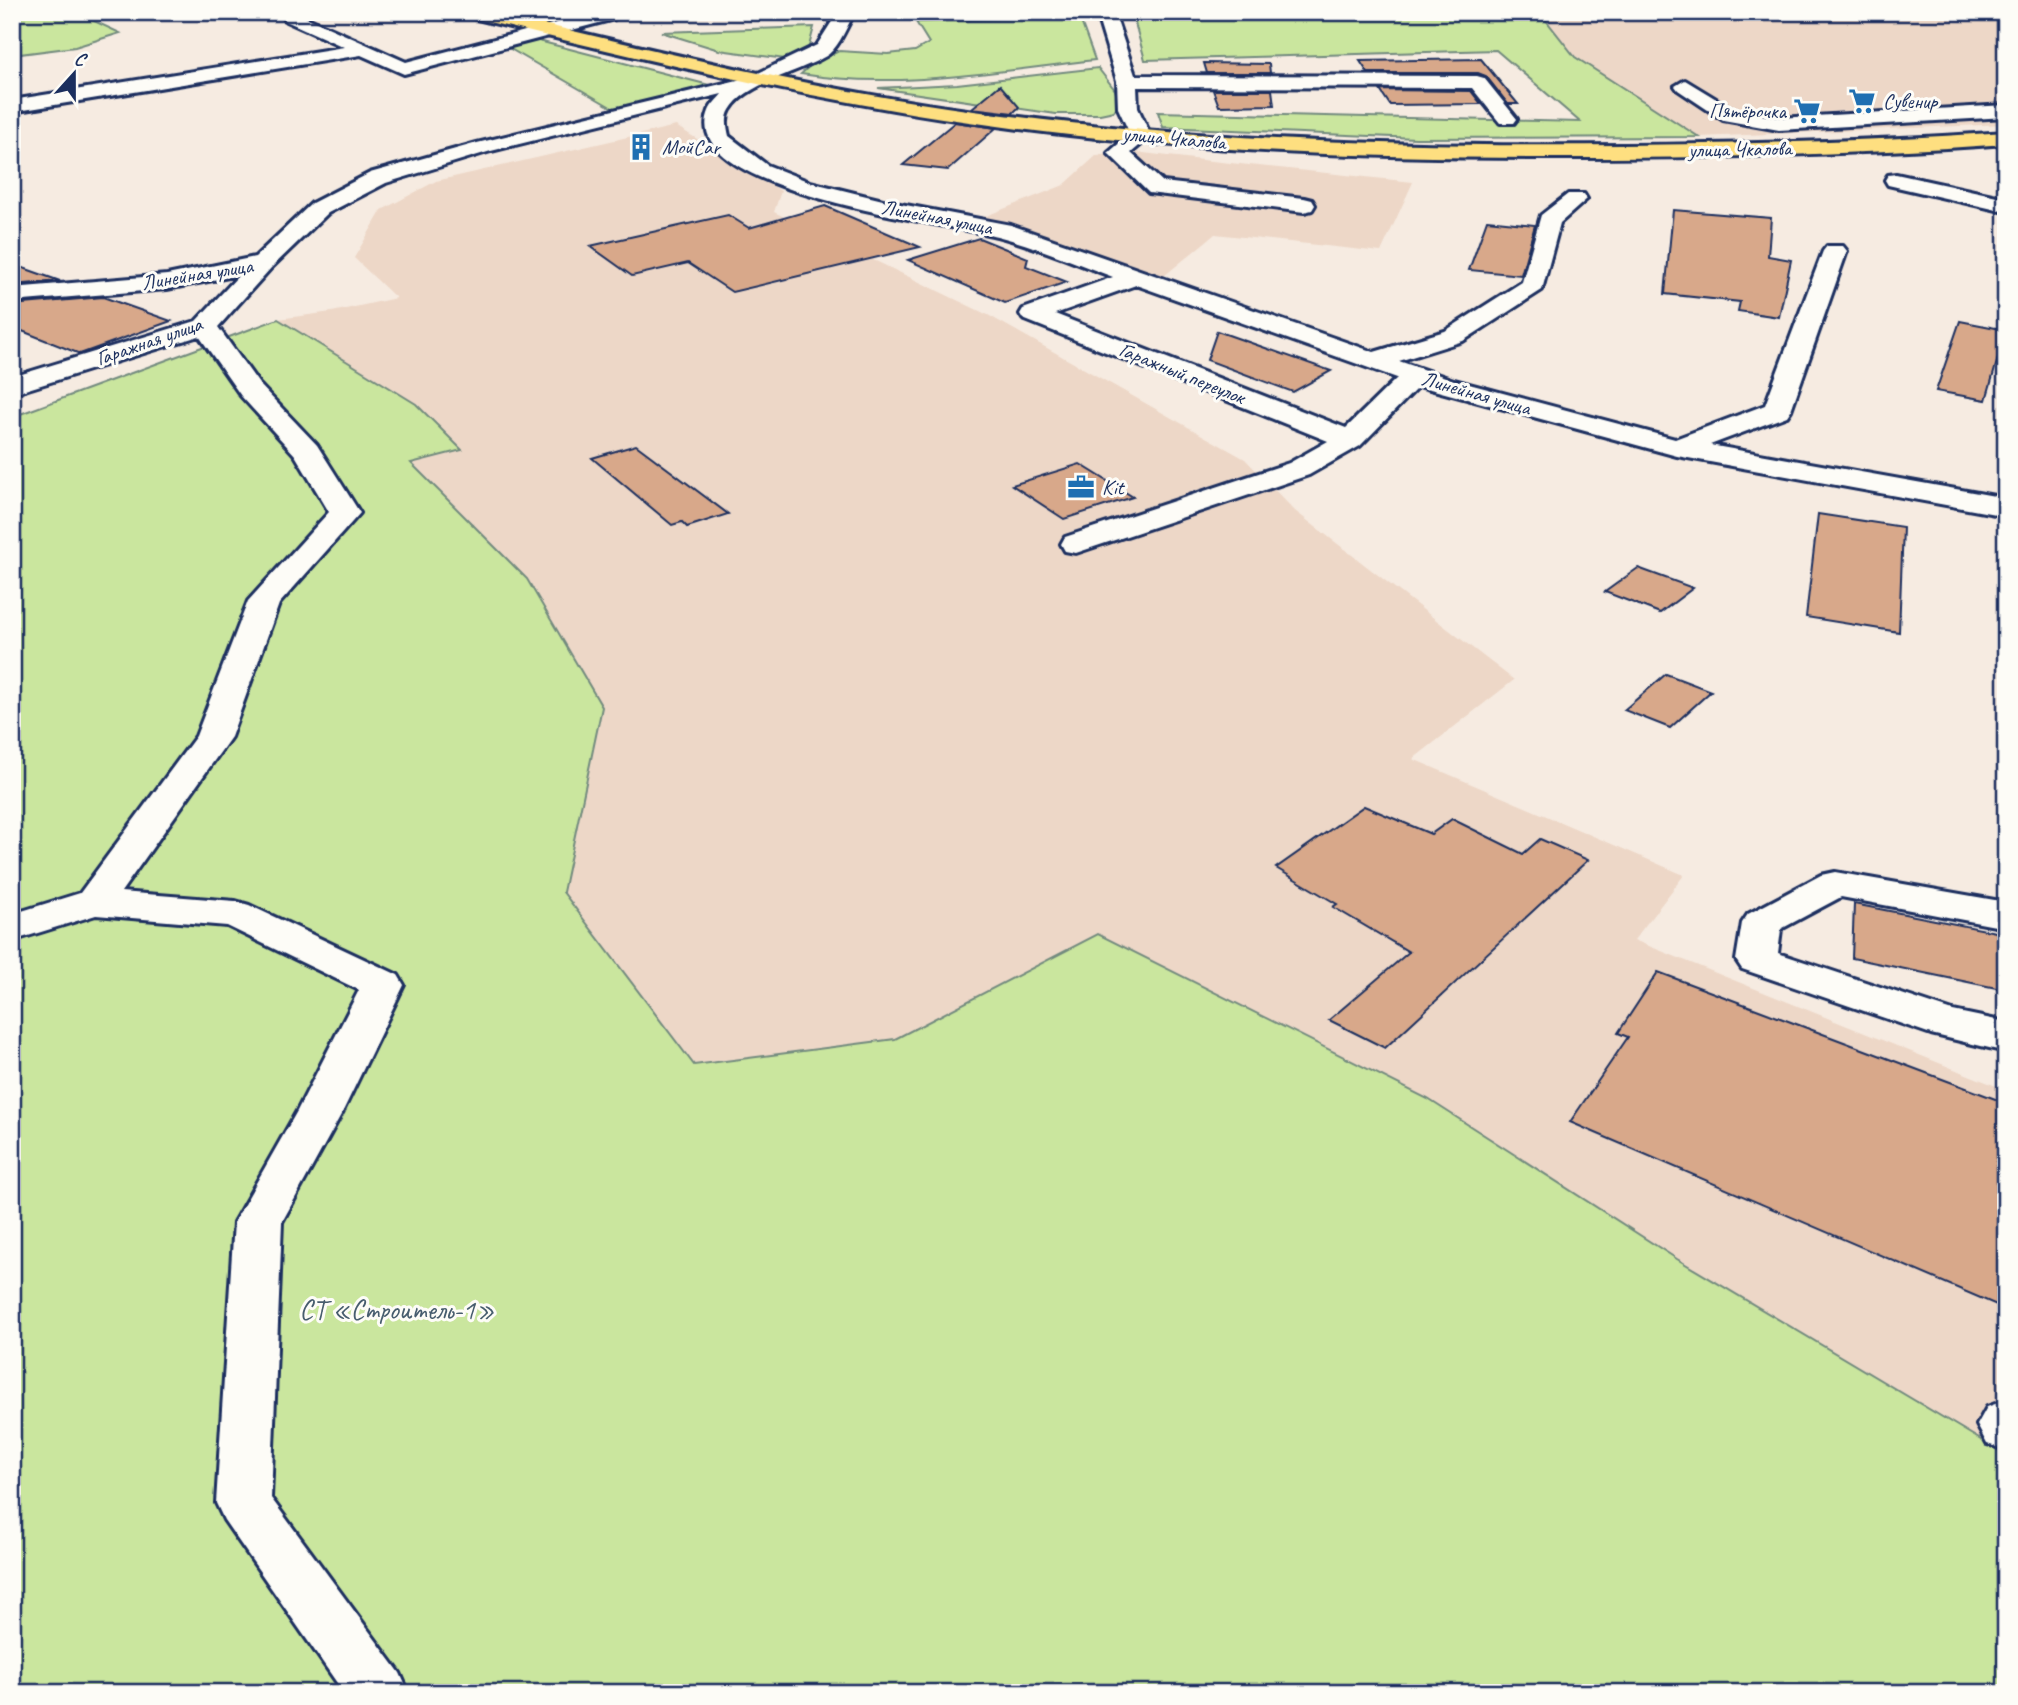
<svg xmlns="http://www.w3.org/2000/svg" width="2018" height="1705" font-family="Caveat,sans-serif">
<style>
.built{fill:#edd7c7}
.green{fill:#cae69e;stroke:#728a7e;stroke-width:2}
.building{fill:#d8a88a;stroke:#1b2f5e;stroke-width:2}
.lines{fill:none;stroke-linecap:round;stroke-linejoin:round}
.minor-casing{stroke:#1b2f5e;stroke-width:6}
.major-casing{stroke:#1b2f5e;stroke-width:6}
.minor{fill:#fdfcf7;fill-rule:evenodd}
.major{fill:#fedf80;fill-rule:evenodd}
.labels{text-anchor:middle;dominant-baseline:central;stroke-width:6;stroke-linejoin:round;paint-order:stroke}
.far-poi-label{font-size:21px;fill:#1b2f5e;stroke:#fdfcf7;text-anchor:start}
.far-street-label{font-size:21px;fill:#1b2f5e;stroke:#fdfcf7}
.near-park-label{font-size:28px;fill:#475d6e;stroke:#fdfcf7}
</style>
<rect width="100%" height="100%" fill="#f6ebe1"/>
<filter id="ink" filterUnits="userSpaceOnUse"><feTurbulence type="fractalNoise" baseFrequency=".0143" numOctaves="2"/><feDisplacementMap in="SourceGraphic" scale="14" xChannelSelector="R" yChannelSelector="G"/><feConvolveMatrix kernelMatrix="1 2 1 2 8 2 1 2 1" color-interpolation-filters="sRGB"/></filter>
<g filter="url(#ink)">
<path class="built" d="M 628,12 L 782,12 L 661,19 L 623,15 Z
M 1580,12 L 2006,12 L 2006,124 L 1699,137 L 1575,57 L 1542,15 Z
M 676,126 L 781,191 L 774,212 L 988,315 L 1245,459 L 1295,511 L 1514,680 L 1413,759 L 1684,875 L 1634,940 L 2006,1090 L 2006,1455 L 1677,1259 L 1428,1099 L 1098,934 L 895,1039 L 694,1065 L 562,892 L 602,707 L 527,579 L 411,462 L 461,449 L 416,404 L 278,319 L 332,312 L 396,298 L 354,258 L 382,210 L 436,181 Z
M 1135,152 L 1202,160 L 1413,182 L 1381,252 L 1215,234 L 1164,276 L 981,218 L 1064,185 L 1097,155 Z"/>
<path class="green" d="M 12,12 L 75,12 L 120,33 L 75,47 L 12,55 Z
M 1132,12 L 1580,12 L 1542,15 L 1575,57 L 1699,137 L 1416,138 L 1163,127 L 1158,112 L 1580,122 L 1496,50 L 1145,60 Z
M 1079,16 L 1095,60 C 999,71 897,90 801,74 L 812,64 L 839,51 L 888,54 L 915,51 L 929,43 L 916,22 Z
M 814,27 L 808,50 L 785,59 L 719,50 L 661,32 Z
M 531,39 L 713,86 L 616,110 L 507,47 Z
M 1098,68 L 1115,90 L 1119,103 L 1114,111 L 1100,114 L 1056,114 L 878,88 L 957,84 Z
M 278,319 L 416,404 L 462,450 L 411,463 L 527,579 L 602,707 L 563,892 L 694,1065 L 895,1039 L 1098,934 L 1428,1099 L 1677,1259 L 2006,1455 L 2006,1693 L 12,1693 L 12,417 Z"/>
<path class="building" d="M 1481,59 L 1518,104 L 1508,104 L 1486,76 L 1478,73 L 1368,73 L 1360,61 Z
M 1204,63 L 1269,64 L 1270,73 L 1207,73 Z
M 1000,85 L 1019,107 L 1013,113 L 972,108 Z
M 1213,90 L 1272,90 L 1274,105 L 1219,106 Z
M 1380,90 L 1471,91 L 1481,104 L 1390,105 Z
M 955,122 L 996,128 L 948,170 L 903,165 Z
M 825,206 L 920,247 L 732,292 L 688,263 L 632,276 L 590,246 L 728,215 L 749,228 Z
M 1673,210 L 1771,218 L 1768,256 L 1791,260 L 1779,317 L 1738,311 L 1740,302 L 1665,294 Z
M 1487,220 L 1535,225 L 1521,275 L 1469,270 Z
M 979,238 L 1028,258 L 1026,266 L 1067,282 L 1005,303 L 908,260 Z
M 12,264 L 60,281 L 12,285 Z
M 103,297 L 171,321 L 80,354 L 12,327 L 12,305 Z
M 1960,321 L 2006,330 L 1986,400 L 1936,391 Z
M 1217,331 L 1331,371 L 1293,392 L 1207,360 Z
M 636,445 L 728,514 L 687,527 L 682,522 L 672,525 L 592,458 Z
M 1080,464 L 1133,497 L 1064,519 L 1012,485 Z
M 1818,514 L 1903,527 L 1899,632 L 1806,617 Z
M 1638,568 L 1693,588 L 1660,613 L 1605,592 Z
M 1666,674 L 1711,691 L 1670,728 L 1624,710 Z
M 1364,806 L 1431,834 L 1452,819 L 1523,854 L 1540,839 L 1588,860 L 1385,1048 L 1329,1020 L 1409,952 L 1333,907 L 1337,904 L 1276,868 Z
M 1854,904 L 2006,934 L 2006,990 L 1852,958 Z
M 1658,972 L 2006,1103 L 2006,1309 L 1570,1122 L 1628,1037 L 1618,1033 Z"/>
<g class="lines">
<defs>
<path id="minor" d="M 294,12 L 406,62 L 598,12 L 615,12 L 617,15 L 614,19 L 404,74 L 361,55 L 12,112 L 12,100 L 344,47 L 286,21 L 283,17 L 286,13 Z
M 838,12 L 855,12 C 848,24 840,45 829,54 C 805,71 745,83 730,110 C 725,118 727,127 729,136 L 767,165 L 810,182 L 895,203 L 1011,225 L 1374,352 L 1445,331 L 1522,282 L 1541,215 L 1568,194 L 1584,194 L 1587,199 L 1560,223 L 1542,290 L 1463,341 L 1399,361 L 1454,380 L 1675,439 L 1765,405 L 1823,251 L 1827,246 L 1843,246 L 1847,251 L 1791,410 L 1787,416 L 1710,445 L 2006,498 L 2006,516 L 1677,456 L 1419,386 L 1360,446 L 1309,475 L 1076,553 L 1065,551 L 1061,544 L 1065,537 L 1289,463 L 1328,441 L 1023,319 L 1020,314 L 1023,309 L 1113,277 C 1075,263 1036,246 997,236 C 951,224 676,192 709,111 C 711,105 718,99 722,94 L 491,151 L 386,183 L 328,213 L 271,268 L 218,327 L 259,384 L 317,445 L 360,513 L 279,604 L 231,737 L 121,892 L 235,901 L 249,905 L 398,975 L 404,985 L 343,1111 L 282,1222 L 271,1498 L 400,1673 L 409,1693 L 344,1693 L 224,1520 L 216,1503 L 234,1222 L 297,1111 L 359,990 L 227,926 L 96,915 L 12,941 L 12,914 L 80,893 L 196,736 L 248,601 L 329,512 L 295,455 L 241,396 L 199,336 L 12,394 L 12,377 L 196,321 L 239,275 L 167,289 L 12,302 L 12,288 L 167,275 L 255,257 L 312,203 L 370,173 L 477,143 L 750,77 L 817,45 ZM 1136,285 L 1397,378 L 1346,428 L 1055,314 Z
M 1096,12 L 1114,12 L 1135,75 L 1477,76 L 1484,78 L 1517,119 L 1514,123 L 1500,123 L 1472,88 L 1137,87 L 1138,108 L 1151,136 L 1131,153 L 1163,182 L 1304,198 L 1312,200 L 1315,205 L 1312,210 L 1304,212 L 1149,193 L 1108,153 L 1130,134 L 1118,108 L 1117,81 Z
M 1685,80 L 1736,111 L 1779,118 L 2006,105 L 2006,117 L 1779,130 L 1723,120 L 1678,90 L 1675,86 Z
M 1896,174 L 2006,198 L 2006,212 L 1888,185 L 1885,180 L 1888,175 Z
M 1835,872 L 2006,902 L 2006,928 L 1841,897 L 1781,929 L 1778,953 L 1953,1011 L 2006,1022 L 2006,1052 L 1931,1034 L 1742,969 L 1736,960 L 1742,923 L 1748,914 L 1821,875 Z
M 2006,1400 L 2006,1450 L 1987,1444 L 1977,1425 L 1987,1407 Z"/>
<path id="major" d="M 463,12 L 494,12 C 652,50 812,89 974,111 C 1189,141 1406,147 1623,145 C 1751,144 1878,141 2006,132 L 2006,144 C 1855,155 1704,158 1553,158 C 1358,158 1162,151 969,122 C 799,97 632,57 465,16 Z"/>
</defs>
<use href="#minor" class="minor-casing"/>
<use href="#major" class="major-casing"/>
<use href="#minor" class="minor"/>
<use href="#major" class="major"/>
</g>
</g>
<defs>
<symbol id="supermarket-bare" viewBox="-9 -9 18 18"><path d="M-6-5.5h2.5l.6 2H6L4.5 2H-2.5L-4.4-4H-6ZM-1.5 3.2a1.3 1.3 0 1 0 .1 0ZM3 3.2a1.3 1.3 0 1 0 .1 0Z" fill="#1f6fb2" stroke="#fdfcf7" stroke-width="2.5" paint-order="stroke"/></symbol>
<symbol id="building-bare" viewBox="-9 -9 18 18"><path d="M-4-6H4V6H1V3H-1V6H-4ZM-2.5-4.3h1.7v1.8h-1.7ZM.8-4.3h1.7v1.8H.8ZM-2.5-1h1.7V.8h-1.7ZM.8-1h1.7V.8H.8Z" fill="#1f6fb2" stroke="#fdfcf7" stroke-width="2.5" paint-order="stroke"/></symbol>
<symbol id="office-bare" viewBox="-9 -9 18 18"><path d="M-6-3h4V-5.5h4V-3h4V5H-6ZM-1-4.5V-3h2v-1.5ZM-6 0V1H6V0Z" fill="#1f6fb2" stroke="#fdfcf7" stroke-width="2.5" paint-order="stroke"/></symbol>
</defs>
<g fill-rule="evenodd">
<use href="#supermarket-bare" x="1843" y="82" width="38" height="38"/>
<use href="#supermarket-bare" x="1788" y="92" width="38" height="38"/>
<use href="#building-bare" x="622" y="128" width="38" height="38"/>
<use href="#office-bare" x="1062" y="468" width="38" height="38"/>
</g>
<g class="labels">
<g class="far-poi-label">
<text x="1883" y="101">Сувенир</text>
<text x="1786" y="111" text-anchor="end">Пятёрочка</text>
<text x="662" y="147">МойCar</text>
<text x="1102" y="487">Kit</text>
</g>
<g class="far-street-label">
<text transform="translate(1174 138) rotate(5)">улица Чкалова</text>
<text transform="translate(1740 149) rotate(-1)">улица Чкалова</text>
<text transform="translate(937 217) rotate(11)">Линейная улица</text>
<text transform="translate(197 274) rotate(-9)">Линейная улица</text>
<text transform="translate(149 341) rotate(-19)">Гаражная улица</text>
<text transform="translate(1182 373) rotate(22)">Гаражный переулок</text>
<text transform="translate(1476 393) rotate(16)">Линейная улица</text>
</g>
<g class="near-park-label">
<text x="397" y="1309">СТ «Строитель-1»</text>
</g>
</g>
<rect width="2018" height="1705" fill="none" stroke="#fdfcf7" stroke-width="42"/>
<rect x="21" y="21" width="1976" height="1663" fill="none" stroke="#1b2f5e" stroke-width="2.5" filter="url(#ink)"/>
<g transform="translate(74 74) rotate(21)" stroke="#fdfcf7" stroke-width="5" paint-order="stroke">
<path d="M0-5L12 26L0 18L-12 26Z" fill="#1b2f5e"/>
<text y="-10" font-size="19" font-weight="bold" text-anchor="middle" fill="#1b2f5e">С</text>
</g>
</svg>
